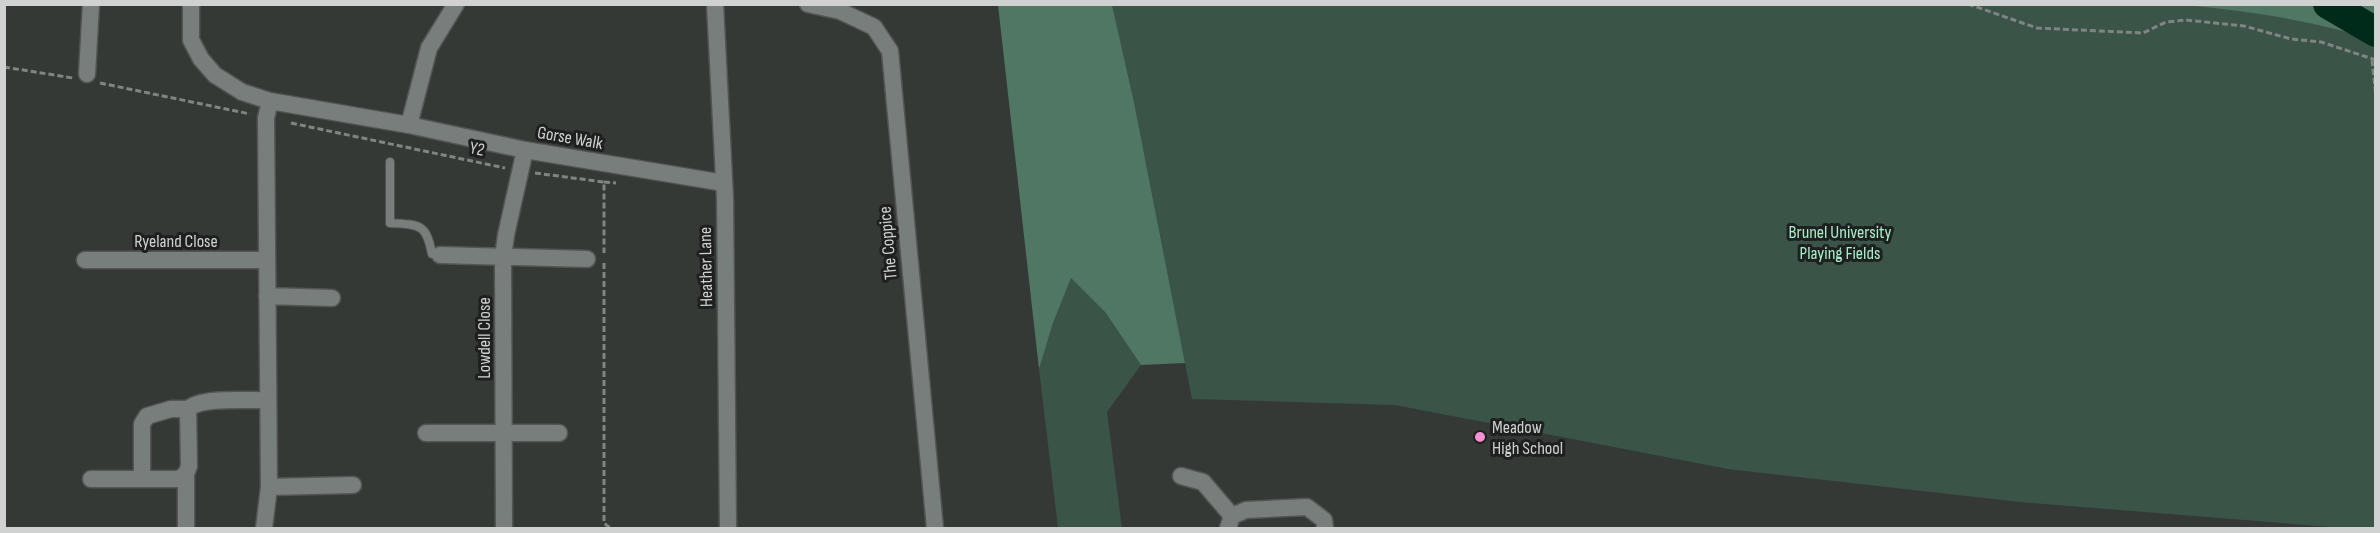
<svg xmlns="http://www.w3.org/2000/svg" width="2380" height="533" font-family="'Sofia Sans Condensed',sans-serif">
<style>
.green{fill:#3b5448}
.forest{fill:#507763}
.lines{fill:none;stroke-linecap:round;stroke-linejoin:round}
.river{stroke:#002a1a;stroke-width:30}
.service-casing{stroke:#525553;stroke-width:10}
.minor-casing{stroke:#525553;stroke-width:19}
.path{stroke:#808482;stroke-width:3;stroke-dasharray:6 3;stroke-linecap:butt}
.service{stroke:#787e7b;stroke-width:8}
.minor{stroke:#787e7b;stroke-width:16}
.poi-dot{fill:#f590d1;stroke:#1d201e;stroke-width:2}
.labels{text-anchor:middle;dominant-baseline:central;stroke-width:6;stroke-linejoin:round;paint-order:stroke}
.street-label{font-size:18px;fill:#cfd2d0;stroke:#1d201e}
.park-label{font-size:18px;fill:#a9eecb;stroke:#1d201e}
.poi-label{font-size:18px;fill:#cfd2d0;stroke:#1d201e;text-anchor:start}
</style>
<rect width="100%" height="100%" fill="#343936"/>
<path class="green" d="M 2185,4 C 2250,11 2314,21 2375,40 L 2375,527 L 2343,528 L 2020,502 L 1728,469 L 1395,405 L 1192,399 L 1134,102 L 1112,5 Z
M 1071,278 L 1105,312 L 1141,365 L 1107,412 L 1122,528 L 1058,528 L 1039,369 L 1053,323 Z"/>
<path class="forest" d="M 998,5 L 1112,5 L 1134,102 L 1185,363 L 1141,365 L 1105,312 L 1071,278 L 1053,323 L 1039,369 Z
M 2185,5 L 2375,5 L 2375,40 C 2314,21 2250,11 2185,5 Z"/>
<g class="lines">
<path class="river" d="M 2328,4 L 2376,32"/>
<defs>
<path id="service" d="M 390,162 L 390,223 C 420,225 426,223 432,254 L 440,255"/>
<path id="minor" d="M 191,4 L 191,40 L 201,59 L 215,75 L 242,92 L 270,101 L 409,125 L 525,150 L 724,183
M 715,4 L 725,198 L 728,528
M 808,4 L 840,11 L 874,27 L 890,51 L 935,528
M 87,74 L 91,4
M 409,125 L 429,48 L 456,4
M 440,255 L 587,259
M 85,260 L 267,260
M 267,296 L 332,298
M 426,433 L 559,433
M 186,474 L 186,528
M 1181,476 L 1203,482 L 1232,516
M 91,479 L 179,479 L 186,474 L 189,466 L 188,409 C 202,396 249,401 268,400
M 142,479 L 142,424 L 147,416 L 171,409 L 188,409
M 269,487 L 353,485
M 264,528 L 269,487 L 266,118 L 270,101
M 504,528 L 503,258 L 506,235 L 525,150
M 1228,528 L 1232,516 L 1246,510 L 1307,507 L 1324,520 L 1325,528"/>
</defs>
<use href="#service" class="service-casing"/>
<use href="#minor" class="minor-casing"/>
<path class="path" d="M 1968,4 L 2037,28 L 2143,33 L 2166,22 L 2186,20 L 2244,26 L 2291,39 L 2321,42 L 2376,60
M 2372,60 L 2376,97
M 4,67 L 73,78
M 100,83 L 250,114
M 291,123 L 505,168
M 535,173 L 604,182 L 604,253
M 604,182 L 616,183
M 604,263 L 604,523 L 610,528"/>
<use href="#service" class="service"/>
<use href="#minor" class="minor"/>
</g>
<circle class="poi-dot" cx="1480" cy="437" r="6"/>
<g class="labels">
<g class="street-label">
<text transform="translate(570 138) rotate(10)">Gorse Walk</text>
<text transform="translate(477 149) rotate(11)">Y2</text>
<text x="176" y="241">Ryeland Close</text>
<text transform="translate(888 243) rotate(-95)">The Coppice</text>
<text transform="translate(706 267) rotate(-91)">Heather Lane</text>
<text transform="translate(484 338) rotate(-90)">Lowdell Close</text>
</g>
<g class="park-label">
<text x="1840" y="232">Brunel University<tspan x="1840" dy="21">Playing Fields</tspan></text>
</g>
<g class="poi-label">
<text x="1492" y="427">Meadow<tspan x="1492" dy="21">High School</tspan></text>
</g>
</g>
<rect width="2380" height="533" fill="none" stroke="#cfd2d0" stroke-width="12"/>
</svg>
